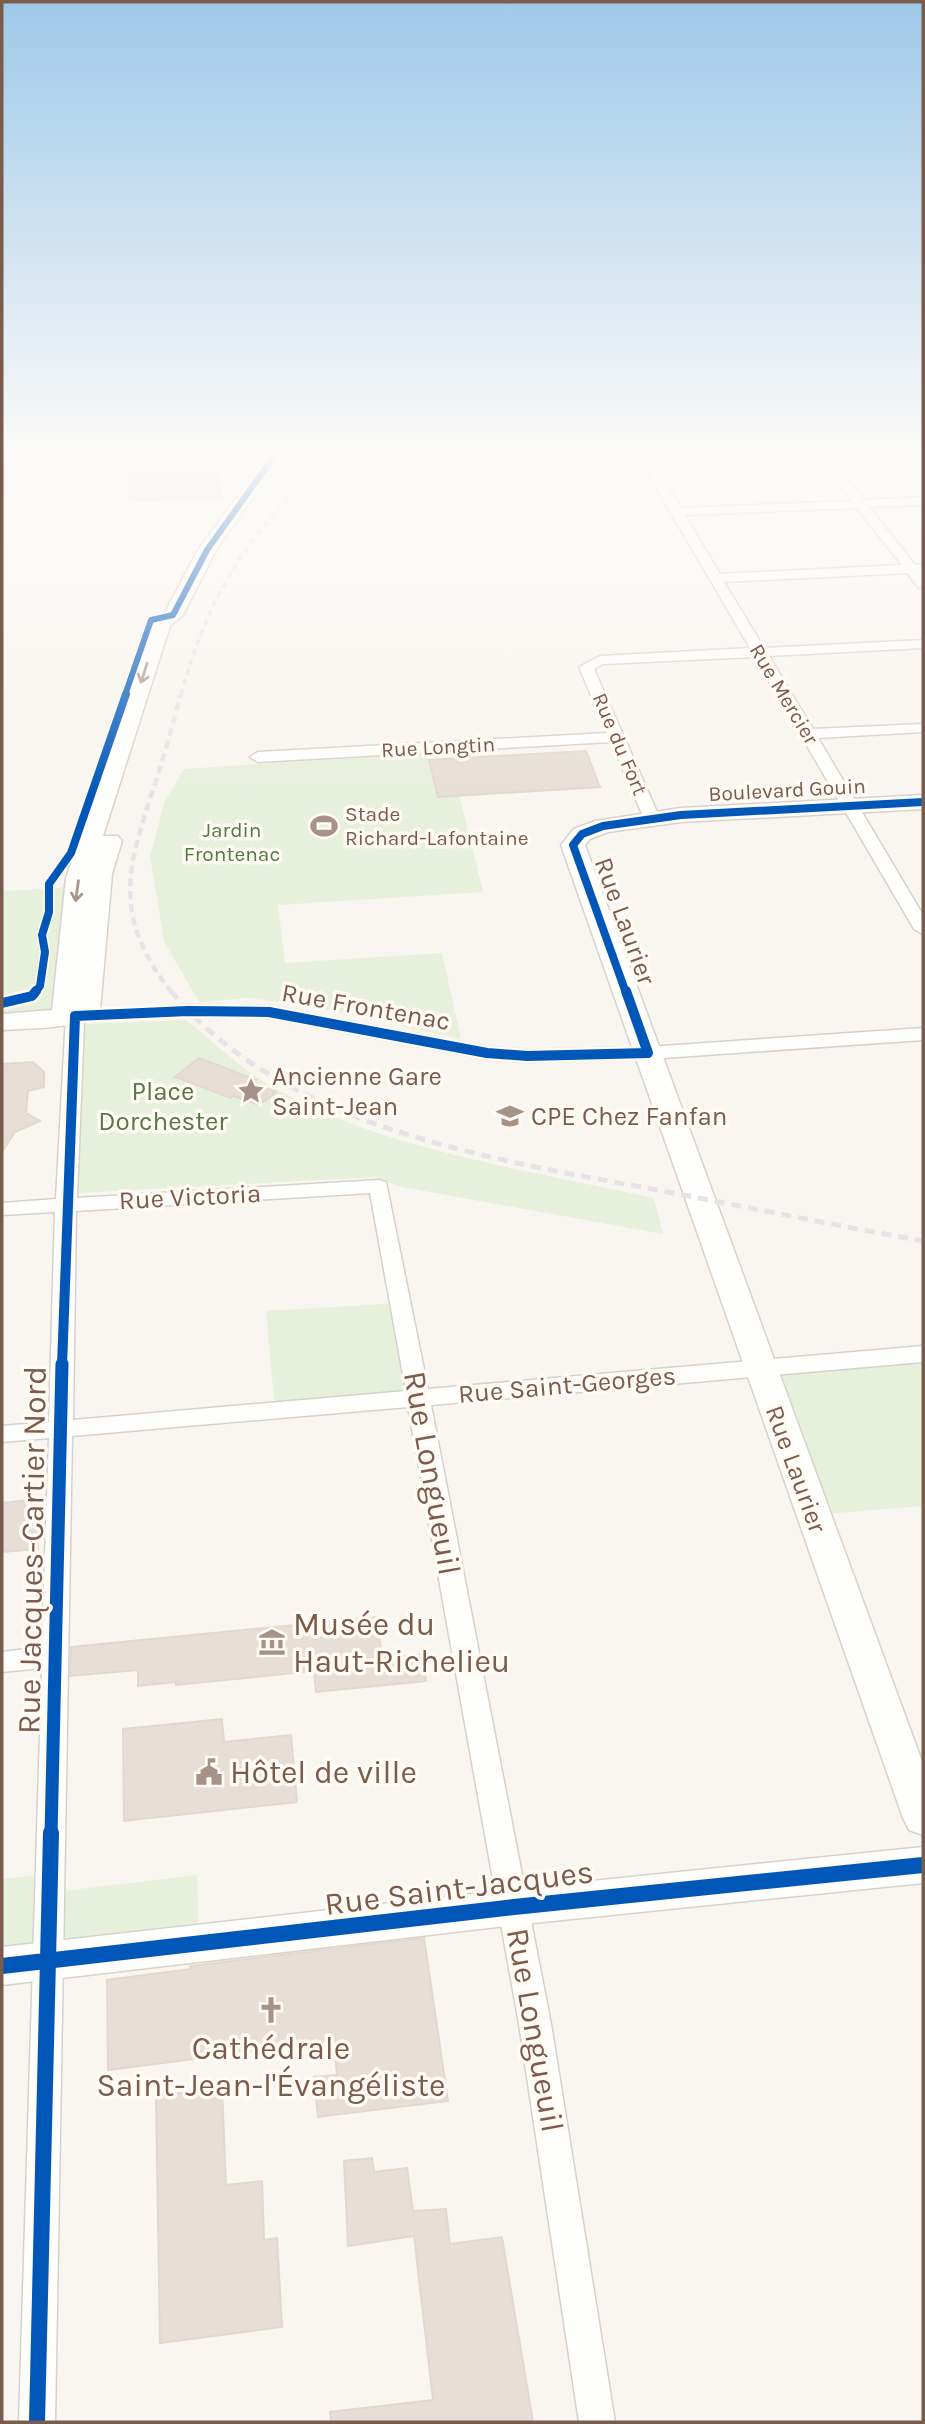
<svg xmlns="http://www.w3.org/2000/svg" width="925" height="2424" font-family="Karla,sans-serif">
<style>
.green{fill:#e7f0db}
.building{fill:#e6ded7;stroke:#e2d8d2;stroke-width:2}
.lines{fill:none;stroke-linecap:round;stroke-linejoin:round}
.street-casing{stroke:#d7d1cb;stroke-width:3}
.secondary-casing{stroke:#d9d2cb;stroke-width:3}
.street{fill:#fefefd;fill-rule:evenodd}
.secondary{fill:#fefefd;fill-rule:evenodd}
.rail-far2{stroke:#e6e3e7;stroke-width:3.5;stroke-dasharray:6 4.5;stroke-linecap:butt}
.rail-far1{stroke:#e6e3e7;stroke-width:4.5;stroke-dasharray:8 5;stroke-linecap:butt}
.rail{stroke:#e6e3e7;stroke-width:5;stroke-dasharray:10 7;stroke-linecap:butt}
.cycleway-far4-casing{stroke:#fffaf3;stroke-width:9}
.cycleway-far3-casing{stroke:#fffaf3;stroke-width:11}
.cycleway-far2-casing{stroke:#fffaf3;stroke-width:15}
.cycleway-far1-casing{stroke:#fffaf3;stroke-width:18}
.cycleway-casing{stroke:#fffaf3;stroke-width:20}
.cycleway-far4{stroke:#0057b8;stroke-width:6}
.cycleway-far3{stroke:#0057b8;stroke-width:8}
.cycleway-far2{stroke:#0057b8;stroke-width:10}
.cycleway-far1{stroke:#0057b8;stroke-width:13}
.cycleway{stroke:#0057b8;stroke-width:16}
.oneway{stroke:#a8958b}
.labels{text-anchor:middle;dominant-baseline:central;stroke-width:7;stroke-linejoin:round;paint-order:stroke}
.far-street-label{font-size:21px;fill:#7a5c4d;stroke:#fffaf3}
.far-poi-label{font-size:21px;fill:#7a5c4d;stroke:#fffaf3;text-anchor:start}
.far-park-label{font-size:21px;fill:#537a41;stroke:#fffaf3}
.street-label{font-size:26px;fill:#7a5c4d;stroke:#fffaf3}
.poi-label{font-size:26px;fill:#7a5c4d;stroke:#fffaf3;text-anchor:start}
.park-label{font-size:26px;fill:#537a41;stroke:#fffaf3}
.near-street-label{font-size:32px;fill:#7a5c4d;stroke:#fffaf3}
.near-poi-label{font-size:32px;fill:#7a5c4d;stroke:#fffaf3;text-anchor:start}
</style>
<rect width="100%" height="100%" fill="#f9f5f0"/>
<path class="green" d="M 427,753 L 438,796 L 459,795 L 483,892 L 278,905 L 285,963 L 442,953 L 461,1039 L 300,1004 L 248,998 L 199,1002 L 164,941 L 150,856 L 165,801 L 184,769 Z
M 78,878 L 58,1013 L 2,1017 L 2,891 L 61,888 Z
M 186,1020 C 212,1040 237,1066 266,1083 C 371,1148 533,1171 654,1198 L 663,1234 L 397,1186 L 378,1177 L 78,1193 L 83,1024 Z
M 401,1303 L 418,1398 L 275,1410 L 266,1311 Z
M 923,1354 L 923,1506 L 812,1515 L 759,1368 Z
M 42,1875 L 39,1952 L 2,1956 L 2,1879 Z
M 197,1875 L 199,1936 L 55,1953 L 54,1892 Z"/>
<path class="building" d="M 219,471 L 221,498 L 130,501 L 130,475 Z
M 586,751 L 600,787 L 438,797 L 429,760 Z
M 199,1058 L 256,1080 L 252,1083 L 276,1092 L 259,1105 L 234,1096 L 231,1098 L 175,1077 Z
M 33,1062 L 44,1072 L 44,1087 L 28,1091 L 26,1113 L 40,1121 L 15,1132 L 2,1152 L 2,1064 Z
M 30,1500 L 29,1514 L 39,1513 L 38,1549 L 2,1552 L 2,1503 Z
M 377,1617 L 382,1658 L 422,1654 L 426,1681 L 316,1692 L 314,1671 L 176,1685 L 176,1682 L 138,1686 L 138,1670 L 70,1676 L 71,1647 Z
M 222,1719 L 224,1742 L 291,1735 L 297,1802 L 124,1821 L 123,1729 Z
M 424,1938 L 448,2101 L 318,2117 L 314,2077 L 337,2075 L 334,2041 L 108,2070 L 107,1980 L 191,1969 L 190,1966 Z
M 222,2088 L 226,2185 L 262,2181 L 264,2240 L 277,2238 L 282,2327 L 160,2343 L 156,2096 Z
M 372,2158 L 374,2172 L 407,2168 L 413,2211 L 446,2209 L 450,2244 L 502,2237 L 533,2422 L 331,2422 L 330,2412 L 433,2400 L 414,2236 L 348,2246 L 344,2161 Z"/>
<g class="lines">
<defs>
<path id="street" d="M 639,458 L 651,458 L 681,508 L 852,501 L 819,458 L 831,458 L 864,500 L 923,497 L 923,505 L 869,507 L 915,565 L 923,564 L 923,572 L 920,572 L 923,576 L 923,588 L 918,587 L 907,573 L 724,582 L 764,648 L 923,640 L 923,648 L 769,656 L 813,729 L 923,724 L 923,732 L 818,738 L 923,915 L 923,934 L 914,929 L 755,657 L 603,664 L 594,669 L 661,821 L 653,826 L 645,821 L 611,742 L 258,762 L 250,757 L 258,752 L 607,733 L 579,667 L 600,656 L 750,648 ZM 857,508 L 902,565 L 720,574 L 685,515 Z
M 188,1005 L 269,1006 L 487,1047 L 527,1050 L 648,1047 L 923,1028 L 923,1040 L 648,1059 L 527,1062 L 487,1059 L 269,1018 L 188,1017 L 84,1021 L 77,1198 L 379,1180 L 386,1182 L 428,1389 L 923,1346 L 923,1362 L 431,1405 L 551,2024 L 615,2422 L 579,2422 L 519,2024 L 408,1407 L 72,1436 L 55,2422 L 19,2422 L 42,1668 L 2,1672 L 2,1652 L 42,1647 L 49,1438 L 2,1442 L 2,1426 L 49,1422 L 55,1212 L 2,1215 L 2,1203 L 56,1199 L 66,1016 L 68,1012 ZM 370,1193 L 406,1391 L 73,1420 L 76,1211 Z"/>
<path id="secondary" d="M 265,458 L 281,458 L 216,550 L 183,615 L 170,626 L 103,836 L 118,836 L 122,841 L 112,874 L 100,1010 C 86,1030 26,1028 2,1030 L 2,1014 L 52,1010 L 66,878 L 151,623 L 165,612 L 198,550 Z
M 923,795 L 923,809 L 681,822 L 608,832 L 590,839 L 585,845 L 923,1764 L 923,1835 L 909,1830 L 903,1818 L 561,845 L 574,829 L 595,821 L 681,808 Z
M 923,1847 L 923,1883 L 514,1925 L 2,1985 L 2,1947 L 514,1889 Z"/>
</defs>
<use href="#street" class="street-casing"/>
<use href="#secondary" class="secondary-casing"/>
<use href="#street" class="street"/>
<use href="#secondary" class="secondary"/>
<path class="rail-far2" d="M 181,695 C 211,587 248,534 330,458"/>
<path class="rail-far1" d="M 172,993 C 111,915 127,868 156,781 C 165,753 173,723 181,694"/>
<path class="rail" d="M 171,991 C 286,1132 505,1161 673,1193 C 756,1209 839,1226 923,1241"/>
<defs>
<path id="cycleway-far4" d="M 125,695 L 151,620 L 173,615 L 207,550 L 273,458"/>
<path id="cycleway-far3" d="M 35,993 L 40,986 L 45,952 L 42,935 L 49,912 L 49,884 L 71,853 L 126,694
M 626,993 L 573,845 L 582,834 L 603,826 L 681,815 L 923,802"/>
<path id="cycleway-far2" d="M 2,1003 L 32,996 L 36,991
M 62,1366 L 75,1016 L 188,1011 L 269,1012 L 487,1053 L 527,1056 L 648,1053 L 626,991"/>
<path id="cycleway-far1" d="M 51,1835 L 62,1364"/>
<path id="cycleway" d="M 2,1966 L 514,1907 L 923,1865
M 37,2422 L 51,1833"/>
</defs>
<use href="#cycleway-far4" class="cycleway-far4-casing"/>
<use href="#cycleway-far3" class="cycleway-far3-casing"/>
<use href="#cycleway-far2" class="cycleway-far2-casing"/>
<use href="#cycleway-far1" class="cycleway-far1-casing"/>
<use href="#cycleway" class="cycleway-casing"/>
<use href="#cycleway-far4" class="cycleway-far4"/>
<use href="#cycleway-far3" class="cycleway-far3"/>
<use href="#cycleway-far2" class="cycleway-far2"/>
<use href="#cycleway-far1" class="cycleway-far1"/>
<use href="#cycleway" class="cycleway"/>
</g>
<defs><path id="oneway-shaft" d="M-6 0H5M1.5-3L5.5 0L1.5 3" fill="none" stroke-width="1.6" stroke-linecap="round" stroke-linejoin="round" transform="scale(1.75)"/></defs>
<g class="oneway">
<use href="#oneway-shaft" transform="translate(144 673) rotate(108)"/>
<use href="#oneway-shaft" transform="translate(77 891) rotate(98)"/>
</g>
<linearGradient id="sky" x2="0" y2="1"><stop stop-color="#9ec9e9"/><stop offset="0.57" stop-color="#fcfaf8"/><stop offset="1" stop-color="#fcfaf8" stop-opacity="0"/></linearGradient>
<rect width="925" height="797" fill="url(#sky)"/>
<defs>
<symbol id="stadium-bare" viewBox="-9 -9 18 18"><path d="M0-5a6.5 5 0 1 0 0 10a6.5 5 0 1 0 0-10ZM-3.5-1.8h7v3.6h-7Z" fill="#a69286" stroke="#fffaf3" stroke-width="2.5" paint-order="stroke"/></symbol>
<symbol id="sight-bare" viewBox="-9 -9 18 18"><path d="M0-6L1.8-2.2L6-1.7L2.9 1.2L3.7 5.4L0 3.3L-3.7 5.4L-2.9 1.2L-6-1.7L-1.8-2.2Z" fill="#a69286" stroke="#fffaf3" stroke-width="2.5" paint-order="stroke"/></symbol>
<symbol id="school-bare" viewBox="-9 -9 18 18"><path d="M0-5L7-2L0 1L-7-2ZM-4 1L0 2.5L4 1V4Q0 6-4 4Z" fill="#a69286" stroke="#fffaf3" stroke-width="2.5" paint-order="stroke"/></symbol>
<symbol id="museum-bare" viewBox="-9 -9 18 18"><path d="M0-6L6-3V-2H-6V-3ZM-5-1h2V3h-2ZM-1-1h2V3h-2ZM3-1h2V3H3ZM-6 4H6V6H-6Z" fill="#a69286" stroke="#fffaf3" stroke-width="2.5" paint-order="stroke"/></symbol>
<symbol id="civic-bare" viewBox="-9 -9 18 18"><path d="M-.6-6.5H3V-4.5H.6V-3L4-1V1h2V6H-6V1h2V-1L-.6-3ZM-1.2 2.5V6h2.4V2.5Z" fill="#a69286" stroke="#fffaf3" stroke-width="2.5" paint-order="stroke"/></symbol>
<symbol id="church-bare" viewBox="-9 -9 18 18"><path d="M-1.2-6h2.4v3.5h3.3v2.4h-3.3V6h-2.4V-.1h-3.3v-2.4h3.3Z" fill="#a69286" stroke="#fffaf3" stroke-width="2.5" paint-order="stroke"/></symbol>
</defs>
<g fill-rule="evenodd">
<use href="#stadium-bare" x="305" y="807" width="38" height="38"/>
<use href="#sight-bare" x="232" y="1072" width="38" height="38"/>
<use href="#school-bare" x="491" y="1097" width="38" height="38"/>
<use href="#museum-bare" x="253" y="1623" width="38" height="38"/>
<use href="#civic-bare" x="190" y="1753" width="38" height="38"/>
<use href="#church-bare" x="252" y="1991" width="38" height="38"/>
</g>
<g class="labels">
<g class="far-street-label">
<text transform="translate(784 694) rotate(59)">Rue Mercier</text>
<text transform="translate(620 744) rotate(67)">Rue du Fort</text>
<text transform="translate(438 747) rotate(-3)">Rue Longtin</text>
<text transform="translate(787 790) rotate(-3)">Boulevard Gouin</text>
</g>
<g class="far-poi-label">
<text x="345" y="814">Stade<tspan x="345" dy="24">Richard-Lafontaine</tspan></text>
</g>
<g class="far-park-label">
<text x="232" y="830">Jardin<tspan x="232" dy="24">Frontenac</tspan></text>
</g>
<g class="street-label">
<text transform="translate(625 921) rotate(70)">Rue Laurier</text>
<text transform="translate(366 1007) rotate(10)">Rue Frontenac</text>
<text transform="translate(190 1197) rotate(-3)">Rue Victoria</text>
<text transform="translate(567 1385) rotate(-5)">Rue Saint-Georges</text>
<text transform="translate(796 1469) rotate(70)">Rue Laurier</text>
</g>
<g class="poi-label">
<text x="272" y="1076">Ancienne Gare<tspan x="272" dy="30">Saint-Jean</tspan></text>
<text x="531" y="1116">CPE Chez Fanfan</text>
</g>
<g class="park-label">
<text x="163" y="1091">Place<tspan x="163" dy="30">Dorchester</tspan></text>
</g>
<g class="near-street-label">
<text transform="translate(432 1473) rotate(80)">Rue Longueuil</text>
<text transform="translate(32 1550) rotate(-89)">Rue Jacques-Cartier Nord</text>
<text transform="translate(459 1888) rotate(-7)">Rue Saint-Jacques</text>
<text transform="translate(535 2030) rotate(80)">Rue Longueuil</text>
</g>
<g class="near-poi-label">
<text x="293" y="1624">Musée du<tspan x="293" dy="37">Haut-Richelieu</tspan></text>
<text x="230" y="1772">Hôtel de ville</text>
<text x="271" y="2048" text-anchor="middle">Cathédrale<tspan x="271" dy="37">Saint-Jean-l'Évangéliste</tspan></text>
</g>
</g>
<rect width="925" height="2424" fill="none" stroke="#7a5c4d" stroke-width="7"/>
</svg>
